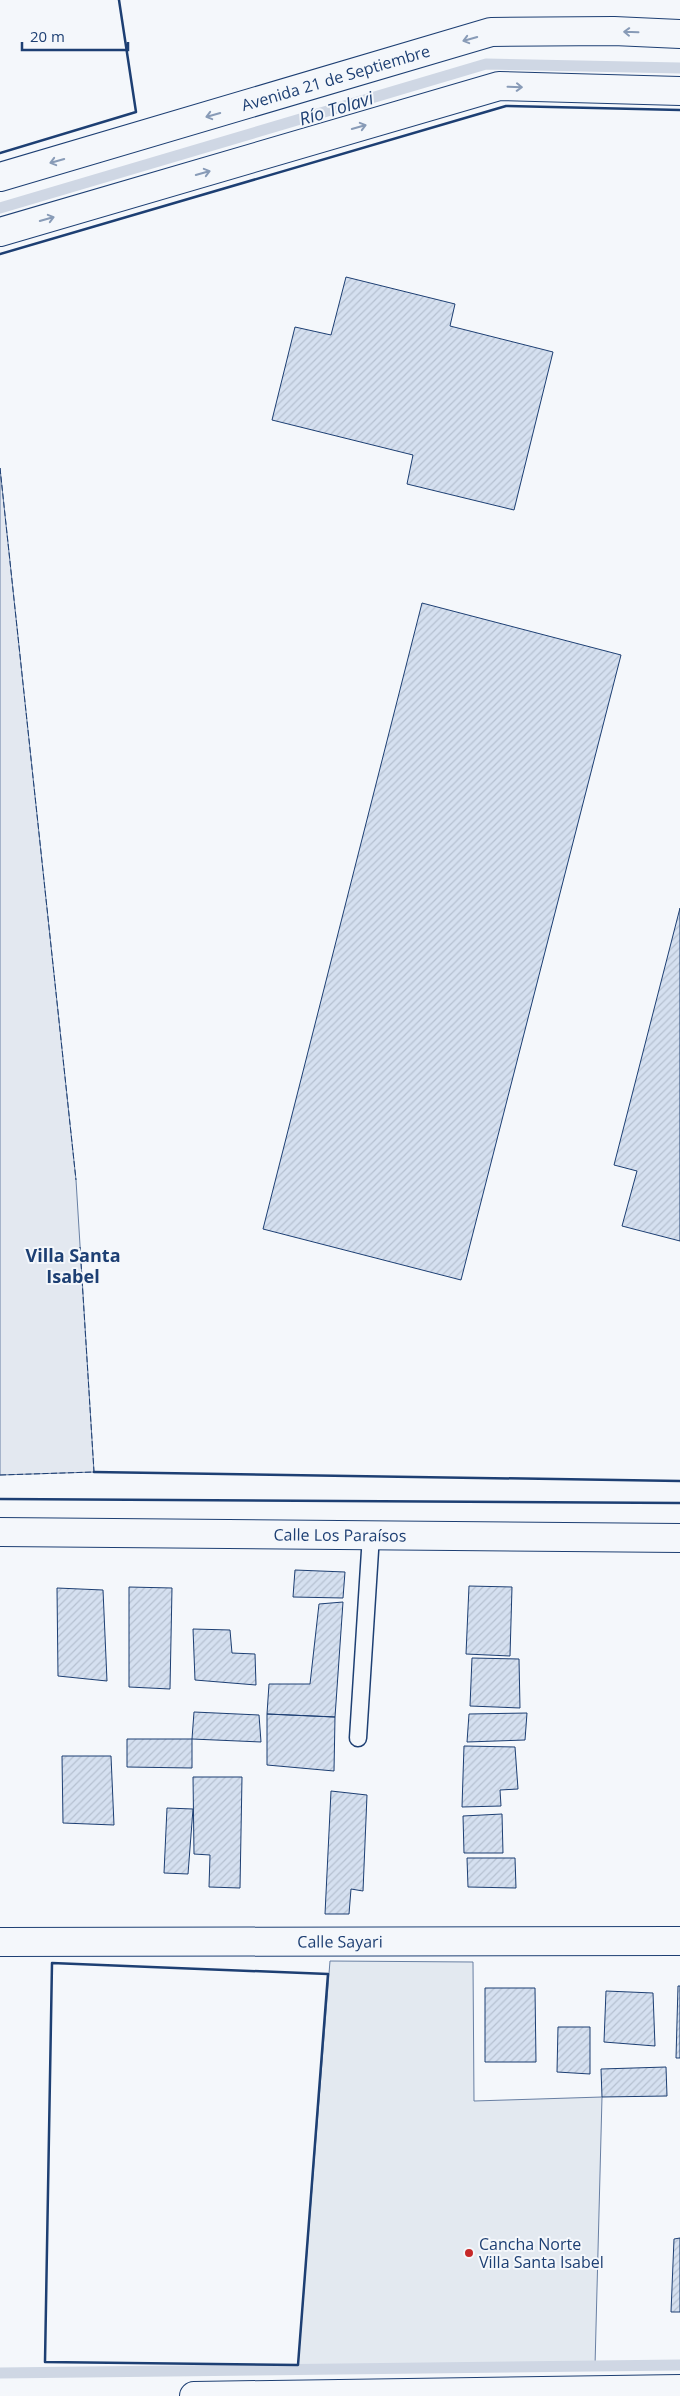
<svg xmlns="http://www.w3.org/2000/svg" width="680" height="2396" font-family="'Open Sans',sans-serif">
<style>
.green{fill:#e3e9f0;stroke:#687fa3}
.parking{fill:#e3e8f0;stroke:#687fa3}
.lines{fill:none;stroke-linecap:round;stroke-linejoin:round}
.stream{stroke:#cfd7e4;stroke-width:11}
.building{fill:url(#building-hatch);stroke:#1d3f73}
.service-casing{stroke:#1d3f73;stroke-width:19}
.minor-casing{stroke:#1d3f73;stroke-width:30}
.service{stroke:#f4f7fb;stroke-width:16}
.minor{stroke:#f4f7fb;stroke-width:28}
.fence{stroke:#1d3f73;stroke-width:1;stroke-dasharray:6 2.5;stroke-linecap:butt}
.wall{stroke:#1d3f73;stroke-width:2.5}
.oneway{stroke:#889bb7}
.poi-dot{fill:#c62828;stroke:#f4f7fb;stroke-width:2}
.labels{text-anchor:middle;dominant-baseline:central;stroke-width:4;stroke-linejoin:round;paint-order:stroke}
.street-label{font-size:16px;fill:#1d3f73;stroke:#f4f7fb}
.poi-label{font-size:16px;fill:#1d3f73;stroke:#f4f7fb;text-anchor:start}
.water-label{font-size:18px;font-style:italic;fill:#1d3f73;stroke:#f4f7fb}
.neighbourhood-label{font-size:18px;font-weight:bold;fill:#1d3f73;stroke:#f4f7fb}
</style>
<defs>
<pattern id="building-hatch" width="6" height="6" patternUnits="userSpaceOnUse" patternTransform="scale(1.25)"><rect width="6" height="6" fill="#d5e0f0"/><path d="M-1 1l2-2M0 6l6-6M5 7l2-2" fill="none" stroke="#b6c1d1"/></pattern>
</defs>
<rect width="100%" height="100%" fill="#f4f7fb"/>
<path class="green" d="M 330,1961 L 473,1962 L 474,2101 L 602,2097 L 595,2366 L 298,2365 Z"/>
<path class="parking" d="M 0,468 L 76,1180 L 94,1472 L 0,1475 Z"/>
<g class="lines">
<path class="stream" d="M 0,208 L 486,64 L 680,68
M 0,2373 L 680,2365"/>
</g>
<path class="building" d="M 346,277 L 455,304 L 450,326 L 553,352 L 514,510 L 407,484 L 413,455 L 272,420 L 295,327 L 331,335 Z
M 422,603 L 621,655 L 461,1280 L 263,1229 Z
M 680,908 L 680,1241 L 622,1226 L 637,1171 L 614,1165 Z
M 295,1570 L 345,1572 L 343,1598 L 293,1597 Z
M 469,1586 L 512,1587 L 510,1656 L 466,1654 Z
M 129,1587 L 172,1588 L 170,1689 L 129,1687 Z
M 57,1588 L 103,1590 L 107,1681 L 58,1676 Z
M 343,1602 L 335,1717 L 267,1714 L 269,1684 L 310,1684 L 319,1604 Z
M 193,1629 L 230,1630 L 232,1653 L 255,1654 L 256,1685 L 195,1680 Z
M 472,1658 L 519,1659 L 520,1708 L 470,1706 Z
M 194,1712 L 259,1715 L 261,1742 L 192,1739 Z
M 527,1713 L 525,1740 L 467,1742 L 469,1714 Z
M 267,1714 L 335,1717 L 334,1771 L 267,1765 Z
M 127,1739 L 192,1739 L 192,1768 L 127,1767 Z
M 464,1746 L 515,1747 L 518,1789 L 500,1790 L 501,1806 L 462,1807 Z
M 62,1756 L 111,1756 L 114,1825 L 63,1823 Z
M 193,1777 L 242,1777 L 240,1888 L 209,1887 L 210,1855 L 194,1854 Z
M 331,1791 L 367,1795 L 363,1891 L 351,1889 L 349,1914 L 325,1914 Z
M 167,1808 L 193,1809 L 188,1874 L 164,1873 Z
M 502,1814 L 503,1853 L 464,1853 L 463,1816 Z
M 467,1858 L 515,1858 L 516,1888 L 468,1887 Z
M 678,1986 L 680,1986 L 680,2058 L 676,2058 Z
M 485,1988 L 535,1988 L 536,2062 L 485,2062 Z
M 606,1991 L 653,1993 L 655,2046 L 604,2042 Z
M 558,2027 L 590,2027 L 590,2074 L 557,2072 Z
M 666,2067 L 667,2096 L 602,2097 L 601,2069 Z
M 680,2238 L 680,2312 L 671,2312 L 674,2239 Z"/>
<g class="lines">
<defs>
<path id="service" d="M 358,1738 L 371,1535"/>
<g id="minor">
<path id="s1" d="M 0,177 L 491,32 L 614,31 L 680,34"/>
<path d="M 0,232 L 499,86 L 680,91"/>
<path id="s2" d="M 0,1532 L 680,1538"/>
<path id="s3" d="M 0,1942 L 680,1941"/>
<path d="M 194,2396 L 680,2389"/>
</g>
</defs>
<use href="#service" class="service-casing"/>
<use href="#minor" class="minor-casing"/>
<use href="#service" class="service"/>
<use href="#minor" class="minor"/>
<path class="fence" d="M 0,468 L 76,1180
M 0,1475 L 94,1472 L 80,1247"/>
<path class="wall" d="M 0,153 L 136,112 L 119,0
M 0,254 L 506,106 L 680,110
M 94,1472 L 680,1481
M 0,1499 L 680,1503
M 52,1963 L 328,1974 L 298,2365 L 45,2362 Z"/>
</g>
<defs><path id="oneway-shaft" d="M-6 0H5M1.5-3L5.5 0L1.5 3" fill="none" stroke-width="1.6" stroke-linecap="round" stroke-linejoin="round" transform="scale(1.25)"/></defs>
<g class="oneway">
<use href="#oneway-shaft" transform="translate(631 32) rotate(-178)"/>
<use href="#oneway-shaft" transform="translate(470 39) rotate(164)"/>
<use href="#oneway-shaft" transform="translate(515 87) rotate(2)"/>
<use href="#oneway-shaft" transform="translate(213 115) rotate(164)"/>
<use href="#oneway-shaft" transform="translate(359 127) rotate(-16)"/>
<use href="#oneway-shaft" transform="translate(57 161) rotate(164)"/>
<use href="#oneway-shaft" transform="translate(203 173) rotate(-16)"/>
<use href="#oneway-shaft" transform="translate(47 219) rotate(-16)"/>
</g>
<circle class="poi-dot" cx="469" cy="2253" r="5"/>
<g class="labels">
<g class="street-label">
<text stroke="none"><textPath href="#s1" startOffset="350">Avenida 21 de Septiembre</textPath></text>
<text stroke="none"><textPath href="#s2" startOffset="340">Calle Los Paraísos</textPath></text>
<text stroke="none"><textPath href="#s3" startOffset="340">Calle Sayari</textPath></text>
</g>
<g class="poi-label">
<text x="479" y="2244">Cancha Norte<tspan x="479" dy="18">Villa Santa Isabel</tspan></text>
</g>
<g class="water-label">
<text transform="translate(336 108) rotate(-17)">Río Tolavi</text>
</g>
<g class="neighbourhood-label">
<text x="73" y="1255">Villa Santa<tspan x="73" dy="21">Isabel</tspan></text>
</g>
</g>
<path d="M22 42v8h106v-8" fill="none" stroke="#1d3f73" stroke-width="2.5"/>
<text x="30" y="42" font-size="15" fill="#1d3f73" stroke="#f4f7fb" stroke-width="4" paint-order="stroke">20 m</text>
</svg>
